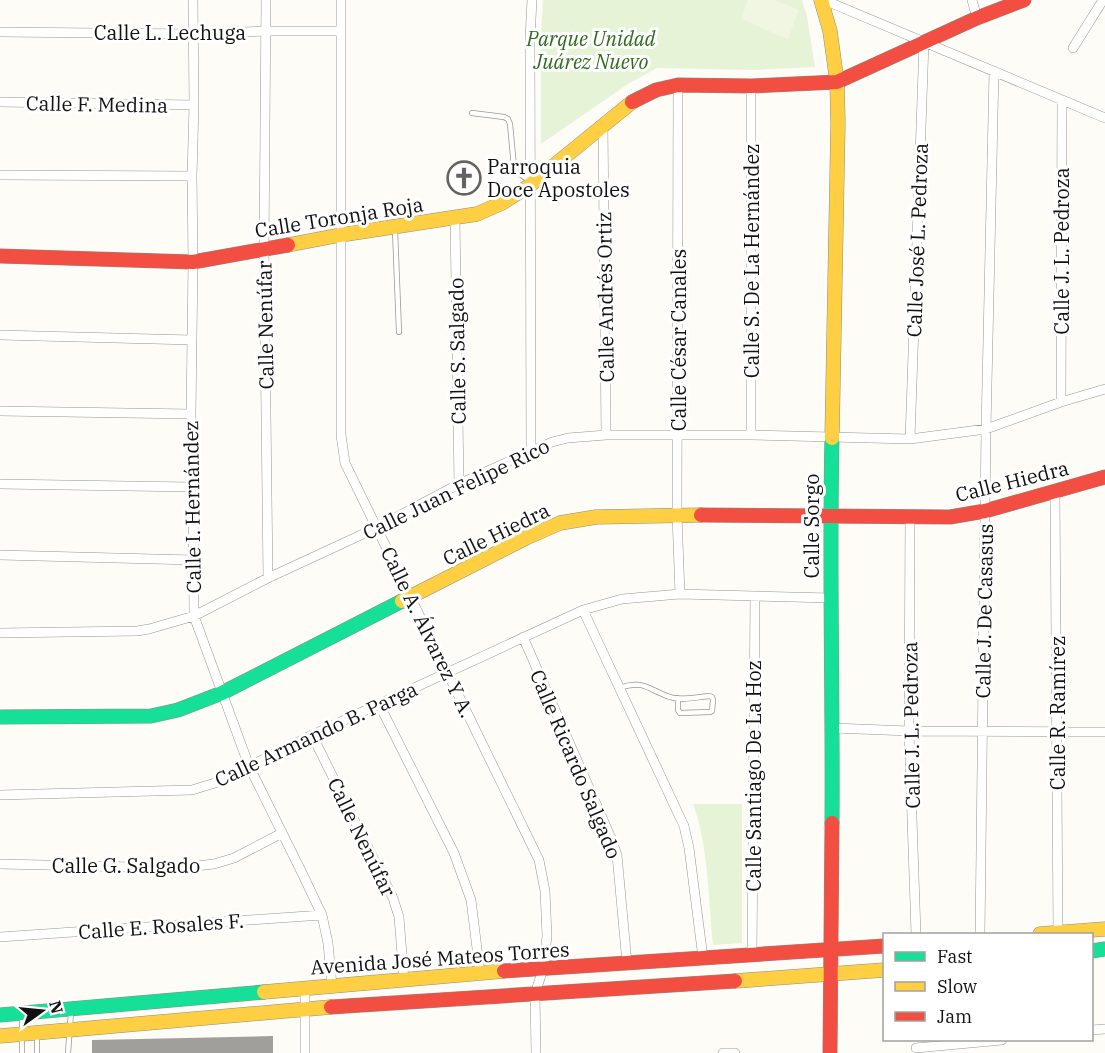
<svg xmlns="http://www.w3.org/2000/svg" width="1105" height="1053" font-family="'IBM Plex Serif',serif">
<style>
.green{fill:#e7f3d7}
.pitch{fill:#f0f6e1}
.building{fill:#a19f9c}
.lines{fill:none;stroke-linecap:round;stroke-linejoin:round}
.lane-casing{stroke:#979795;stroke-width:6}
.street-casing{stroke:#979795;stroke-width:10}
.fast-casing{stroke:#8e8d8b;stroke-width:15}
.slow-casing{stroke:#8e8d8b;stroke-width:15}
.jam-casing{stroke:#8e8d8b;stroke-width:15}
.lane{stroke:#fffffe;stroke-width:4.5}
.street{stroke:#fffffe;stroke-width:9}
.fast{stroke:#16e098;stroke-width:14}
.slow{stroke:#ffcf43;stroke-width:14}
.jam{stroke:#f24e42;stroke-width:14}
.labels{text-anchor:middle;dominant-baseline:central;stroke-width:6;stroke-linejoin:round;paint-order:stroke}
.street-label{font-size:20px;fill:#111;stroke:#fff}
.park-label{font-size:20px;font-style:italic;fill:#2f6b1f;stroke:#fff}
.poi-label{font-size:20px;fill:#111;stroke:#fff;text-anchor:start}
</style>
<rect width="100%" height="100%" fill="#fdfcf7"/>
<path class="green" d="M 543,0 L 802,0 L 807,16 L 815,67 L 753,70 L 657,68 L 628,84 L 541,144 L 541,35 Z
M 693,804 L 742,804 L 742,943 L 713,945 C 708,898 709,849 693,804 Z"/>
<path class="pitch" d="M 748,0 L 775,0 L 799,10 L 788,39 L 741,19 Z"/>
<path class="building" d="M 273,1036 L 273,1053 L 92,1053 L 92,1040 Z"/>
<g class="lines">
<defs>
<path id="lane" d="M 472,113 L 504,117 L 508,119 L 510,124 L 514,167 L 517,172 L 530,181
M 395,230 L 399,332
M 619,688 C 645,679 648,690 670,697 C 681,701 697,697 709,696 L 712,697 L 713,700 L 712,711 L 710,712 L 680,713 L 678,710 L 678,698
M 22,1016 L 22,1053
M 37,1035 L 37,1053
M 68,1053 L 71,1012"/>
<path id="street" d="M 193,0 L 194,105 L 192,176 L 193,262 L 191,414 L 193,487 L 194,616 L 249,766 L 303,875 L 322,915 L 328,943 L 332,986
M 266,0 L 264,249 L 268,578
M 341,0 L 341,435 L 345,463 L 539,860 L 545,891 L 547,936 L 543,969 L 535,994 L 536,1053
M 824,0 L 1105,118
M 972,0 L 977,18
M 0,32 L 194,34 L 266,31 L 340,31
M 1073,48 L 1103,0
M 678,85 L 677,515 L 680,594
M 0,102 L 194,105
M 603,124 L 606,435
M 0,175 L 192,176
M 455,218 L 459,484
M 0,335 L 192,340
M 1061,402 L 1062,100
M 0,411 L 191,414
M 751,435 L 751,86
M 910,439 L 924,42
M 531,451 L 530,38 L 532,0
M 0,484 L 193,487
M 1055,492 L 1058,933
M 910,516 L 909,731 L 916,934
M 0,555 L 193,560
M 583,610 L 684,826 L 689,848 L 703,958
M 0,633 L 137,631 L 149,629 L 194,616 L 268,578 L 376,528 L 459,484 L 552,442 L 568,438 L 606,435 L 751,435 L 910,439 L 986,429 L 1061,402 L 1105,389
M 523,637 L 611,838 L 617,855 L 627,963
M 379,704 L 454,853 L 471,900 L 480,973
M 833,728 L 909,731 L 1105,732
M 312,735 L 393,898 L 399,917 L 404,980
M 0,795 L 192,790 L 218,782 L 312,735 L 583,610 L 622,599 L 680,594 L 831,598
M 0,864 L 178,868 L 214,864 L 234,858 L 282,833
M 980,934 L 986,429 L 994,71
M 0,937 L 322,915
M 752,955 L 755,597
M 1092,1030 L 1105,1029
M 916,1048 L 1002,1040
M 305,1053 L 305,988
M 723,1053 L 735,1053"/>
<path id="fast" d="M 832,438 C 829,566 833,694 832,823
M 0,717 L 151,716 L 178,710 L 222,693 L 402,601
M 1092,951 L 1105,949
M 0,1015 L 264,992"/>
<path id="slow" d="M 821,0 L 830,31 L 837,82 L 838,123 L 832,438
M 288,245 L 340,235 L 477,214 L 502,203 L 529,186 L 632,102
M 402,601 L 526,538 L 560,523 L 596,517 L 701,515
M 1040,934 L 1105,929
M 735,981 L 884,970
M 264,992 L 504,971
M 0,1036 L 331,1007"/>
<path id="jam" d="M 632,102 L 656,90 L 678,85 L 751,86 L 837,82 L 977,18 L 1024,0
M 0,256 L 193,262 L 288,245
M 701,515 L 950,517 L 985,511 L 1105,477
M 504,971 L 884,946
M 331,1007 L 735,981
M 830,1053 L 832,823"/>
</defs>
<use href="#lane" class="lane-casing"/>
<use href="#street" class="street-casing"/>
<use href="#fast" class="fast-casing"/>
<use href="#slow" class="slow-casing"/>
<use href="#jam" class="jam-casing"/>
<use href="#lane" class="lane"/>
<use href="#street" class="street"/>
<use href="#fast" class="fast"/>
<use href="#slow" class="slow"/>
<use href="#jam" class="jam"/>
</g>
<defs>
<symbol id="church-ring" viewBox="-11 -11 22 22"><circle r="9.5" fill="#fff" stroke="#646362" stroke-width="1.5"/><path d="M-1.2-6h2.4v3.5h3.3v2.4h-3.3V6h-2.4V-.1h-3.3v-2.4h3.3Z" fill="#646362"/></symbol>
</defs>
<g fill-rule="evenodd">
<use href="#church-ring" x="445" y="159" width="38" height="38"/>
</g>
<g class="labels">
<g class="street-label">
<text x="170" y="32">Calle L. Lechuga</text>
<text transform="translate(97 104) rotate(1)">Calle F. Medina</text>
<text transform="translate(339 217) rotate(-9)">Calle Toronja Roja</text>
<text transform="translate(917 240) rotate(-88)">Calle José L. Pedroza</text>
<text transform="translate(1061 251) rotate(-90)">Calle J. L. Pedroza</text>
<text transform="translate(751 261) rotate(-90)">Calle S. De La Hernández</text>
<text transform="translate(605 297) rotate(-91)">Calle Andrés Ortiz</text>
<text transform="translate(265 325) rotate(-91)">Calle Nenúfar</text>
<text transform="translate(678 340) rotate(-90)">Calle César Canales</text>
<text transform="translate(457 351) rotate(-91)">Calle S. Salgado</text>
<text transform="translate(1012 481) rotate(-14)">Calle Hiedra</text>
<text transform="translate(456 489) rotate(-26)">Calle Juan Felipe Rico</text>
<text transform="translate(192 507) rotate(-91)">Calle I. Hernández</text>
<text transform="translate(811 526) rotate(-90)">Calle Sorgo</text>
<text transform="translate(496 534) rotate(-26)">Calle Hiedra</text>
<text transform="translate(984 611) rotate(-89)">Calle J. De Casasus</text>
<text transform="translate(428 632) rotate(64)">Calle A. Álvarez Y A.</text>
<text transform="translate(1057 713) rotate(-90)">Calle R. Ramírez</text>
<text transform="translate(911 725) rotate(-91)">Calle J. L. Pedroza</text>
<text transform="translate(316 734) rotate(-25)">Calle Armando B. Parga</text>
<text transform="translate(576 764) rotate(67)">Calle Ricardo Salgado</text>
<text transform="translate(753 776) rotate(-90)">Calle Santiago De La Hoz</text>
<text transform="translate(362 837) rotate(64)">Calle Nenúfar</text>
<text x="126" y="865">Calle G. Salgado</text>
<text transform="translate(161 926) rotate(-4)">Calle E. Rosales F.</text>
<text transform="translate(440 958) rotate(-4)">Avenida José Mateos Torres</text>
</g>
<g class="park-label">
<text x="591" y="38">Parque Unidad<tspan x="591" dy="23">Juárez Nuevo</tspan></text>
</g>
<g class="poi-label">
<text x="487" y="166">Parroquia<tspan x="487" dy="23">Doce Apostoles</tspan></text>
</g>
</g>
<rect x="883" y="933" width="210" height="108" fill="#ffffff" stroke="#a0a0a0" stroke-width="1.5"/>
<rect x="895" y="952" width="30" height="9" fill="#16e098" stroke="#a0a0a0" stroke-width="1.5"/>
<text x="937" y="963" font-size="18" fill="#111111">Fast</text>
<rect x="895" y="982" width="30" height="9" fill="#ffcf43" stroke="#a0a0a0" stroke-width="1.5"/>
<text x="937" y="993" font-size="18" fill="#111111">Slow</text>
<rect x="895" y="1012" width="30" height="9" fill="#f24e42" stroke="#a0a0a0" stroke-width="1.5"/>
<text x="937" y="1023" font-size="18" fill="#111111">Jam</text>
<g transform="translate(42 1011) rotate(75)" stroke="#ffffff" stroke-width="4.5" paint-order="stroke">
<path d="M0-4.5L10 22L0 15L-10 22Z" fill="#111111"/>
<text y="-9" font-size="16" font-weight="bold" text-anchor="middle" fill="#111111">N</text>
</g>
</svg>
